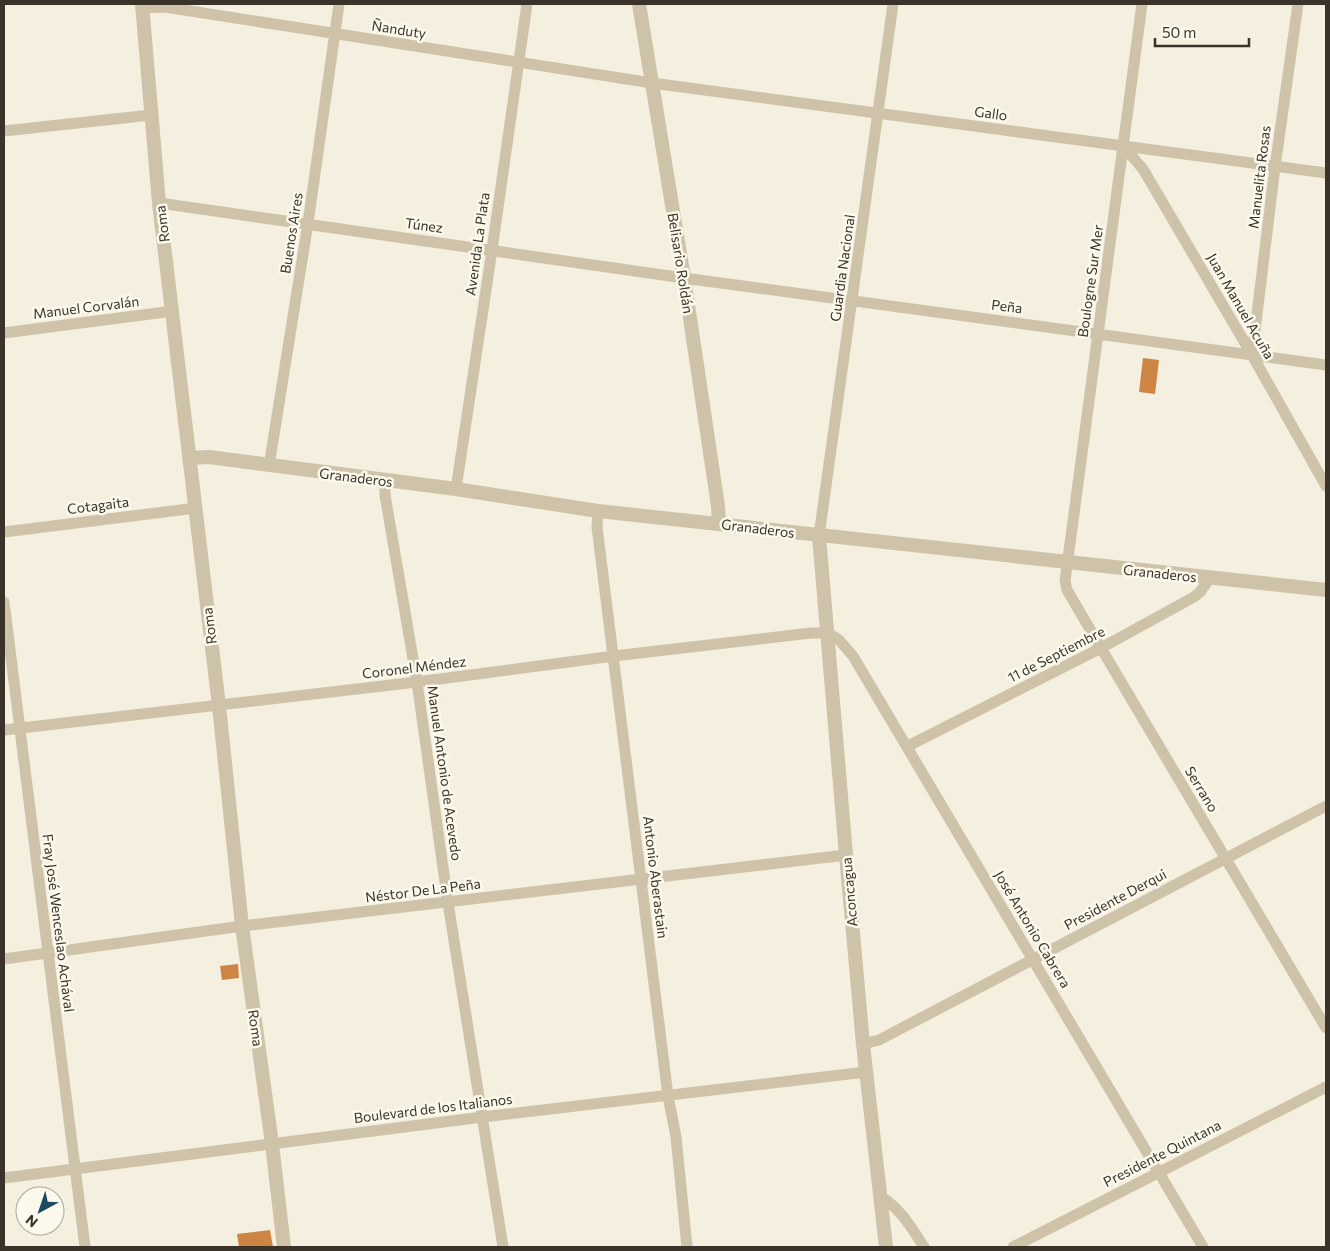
<svg xmlns="http://www.w3.org/2000/svg" width="1330" height="1251" font-family="Commissioner,sans-serif">
<style>
.building{fill:#cd8544}
.lines{fill:none;stroke-linecap:round;stroke-linejoin:round}
.minor{stroke:#cec2a9;stroke-width:11}
.tertiary{stroke:#cec2a9;stroke-width:14}
.labels{text-anchor:middle;dominant-baseline:central;stroke-width:5;stroke-linejoin:round;paint-order:stroke}
.street-label{font-size:14px;fill:#3b332a;stroke:#fbf8ec}
</style>
<rect width="100%" height="100%" fill="#f4efdf"/>
<path class="building" d="M 1143,358 L 1159,360 L 1155,394 L 1139,392 Z
M 238,964 L 239,978 L 222,980 L 220,966 Z
M 270,1230 L 273,1247 L 239,1247 L 237,1234 Z"/>
<g class="lines">
<path class="minor" d="M 1142,4 L 1065,581 L 1067,590 L 1101,648 L 1326,1028
M 142,8 L 165,7 L 652,83 L 1326,173
M 4,131 L 151,115
M 1123,146 L 1143,169 L 1252,355 L 1326,486
M 159,203 L 684,278 L 1326,365
M 4,333 L 173,311
M 1252,355 L 1275,167 L 1298,4
M 269,466 L 308,223 L 339,4
M 385,480 L 385,495 L 417,682 L 448,903 L 503,1247
M 456,489 L 492,250 L 527,4
M 598,511 L 597,527 L 668,1096 L 676,1137 L 687,1247
M 4,532 L 196,508
M 819,536 L 893,4
M 4,602 L 85,1247
M 4,730 L 417,682 L 614,656 L 811,633 L 828,633 L 839,640 L 853,656 L 1203,1247
M 908,746 L 1101,648 L 1194,597 L 1200,592 L 1210,578
M 4,959 L 242,926 L 846,855
M 863,1044 L 879,1040 L 1326,806
M 4,1178 L 483,1117 L 866,1072
M 880,1196 C 901,1209 911,1227 924,1247
M 1013,1247 L 1326,1087"/>
<path class="tertiary" d="M 142,4 L 159,203 L 219,706 L 242,926 L 272,1144 L 284,1247
M 639,4 L 684,278 L 718,506 L 719,524
M 190,458 L 209,457 L 456,489 L 598,511 L 1326,590
M 819,536 L 846,855 L 863,1044 L 886,1247"/>
</g>
<g class="labels">
<g class="street-label">
<text transform="translate(399 29) rotate(9)">Ñanduty</text>
<text transform="translate(991 113) rotate(8)">Gallo</text>
<text transform="translate(1259 177) rotate(-83)">Manuelita Rosas</text>
<text transform="translate(162 224) rotate(-97)">Roma</text>
<text transform="translate(424 225) rotate(8)">Túnez</text>
<text transform="translate(291 233) rotate(-81)">Buenos Aires</text>
<text transform="translate(477 244) rotate(-82)">Avenida La Plata</text>
<text transform="translate(681 263) rotate(81)">Belisario Roldán</text>
<text transform="translate(842 268) rotate(-82)">Guardia Nacional</text>
<text transform="translate(1090 281) rotate(-82)">Boulogne Sur Mer</text>
<text transform="translate(1007 306) rotate(7)">Peña</text>
<text transform="translate(1241 306) rotate(60)">Juan Manuel Acuña</text>
<text transform="translate(86 307) rotate(-7)">Manuel Corvalán</text>
<text transform="translate(356 477) rotate(7)">Granaderos</text>
<text transform="translate(98 505) rotate(-7)">Cotagaita</text>
<text transform="translate(758 528) rotate(7)">Granaderos</text>
<text transform="translate(1160 573) rotate(6)">Granaderos</text>
<text transform="translate(209 626) rotate(-97)">Roma</text>
<text transform="translate(1056 654) rotate(-27)">11 de Septiembre</text>
<text transform="translate(414 667) rotate(-7)">Coronel Méndez</text>
<text transform="translate(445 773) rotate(82)">Manuel Antonio de Acevedo</text>
<text transform="translate(1202 789) rotate(59)">Serrano</text>
<text transform="translate(656 877) rotate(83)">Antonio Aberastain</text>
<text transform="translate(423 890) rotate(-7)">Néstor De La Peña</text>
<text transform="translate(849 892) rotate(-95)">Aconcagua</text>
<text transform="translate(1115 899) rotate(-28)">Presidente Derqui</text>
<text transform="translate(59 923) rotate(83)">Fray José Wenceslao Achával</text>
<text transform="translate(1033 929) rotate(59)">José Antonio Cabrera</text>
<text transform="translate(256 1028) rotate(82)">Roma</text>
<text transform="translate(433 1108) rotate(-7)">Boulevard de los Italianos</text>
<text transform="translate(1162 1153) rotate(-27)">Presidente Quintana</text>
</g>
</g>
<rect width="1330" height="1251" fill="none" stroke="#3b332a" stroke-width="10"/>
<g transform="translate(40 1211) rotate(220)"><circle r="24" fill="#fbf8ec" stroke="#aea99e"/>
<path d="M0-4L9 19L0 12L-9 19Z" fill="#1c4b5f"/>
<text y="-8" font-size="14" font-weight="bold" text-anchor="middle" fill="#3b332a">N</text>
</g>
<path d="M1155 38v8h94v-8" fill="none" stroke="#3b332a" stroke-width="2.5"/>
<text x="1162" y="38" font-size="15" fill="#3b332a" stroke="#fbf8ec" stroke-width="4" paint-order="stroke">50 m</text>
</svg>
